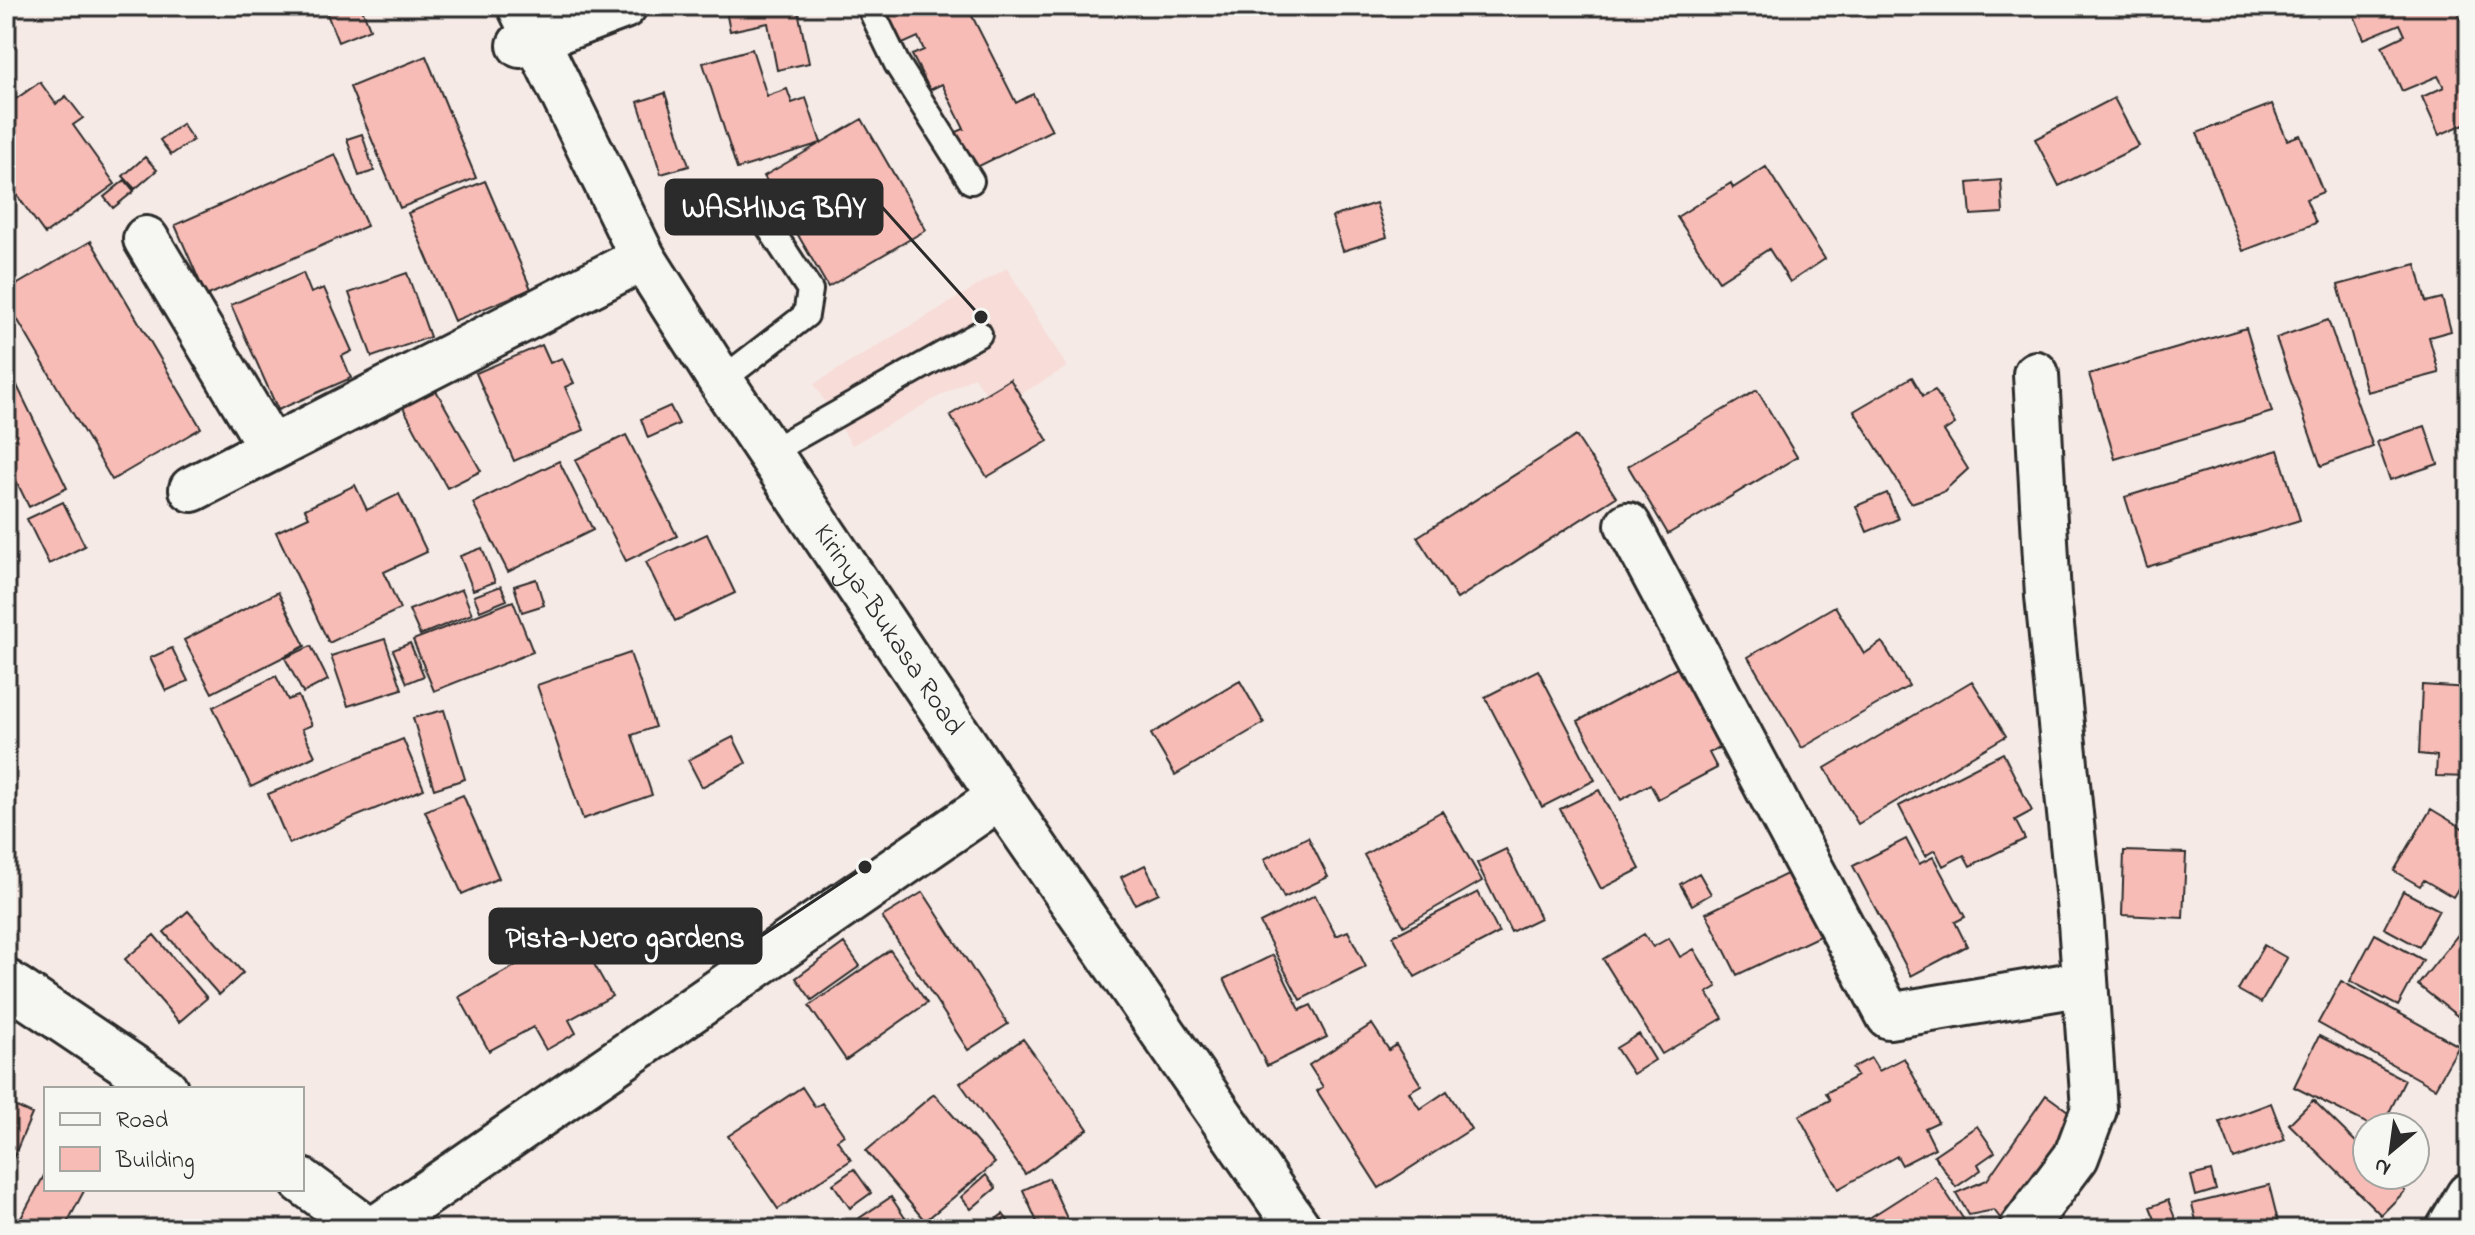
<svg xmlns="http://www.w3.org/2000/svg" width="2475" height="1235" font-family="'Indie Flower',sans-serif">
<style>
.built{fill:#f7dcd8}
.building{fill:#f8bcb6;stroke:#2b2b2b;stroke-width:2}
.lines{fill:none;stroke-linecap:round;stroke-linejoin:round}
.service-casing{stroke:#2b2b2b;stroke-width:30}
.minor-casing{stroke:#2b2b2b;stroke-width:50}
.service{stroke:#f6f6f2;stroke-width:24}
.minor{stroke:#f6f6f2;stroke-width:44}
.labels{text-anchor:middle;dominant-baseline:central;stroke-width:7;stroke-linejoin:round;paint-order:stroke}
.street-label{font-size:28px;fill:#2b2b2b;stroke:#f6f6f2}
.leader{fill:none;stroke:#2b2b2b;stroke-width:3}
.callout-dot{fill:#2b2b2b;stroke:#f6f6f2;stroke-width:3}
.callout{fill:#2b2b2b;stroke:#2b2b2b;stroke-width:3}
.callout-label{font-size:30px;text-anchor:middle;font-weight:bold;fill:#fff}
</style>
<rect width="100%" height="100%" fill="#f6eae6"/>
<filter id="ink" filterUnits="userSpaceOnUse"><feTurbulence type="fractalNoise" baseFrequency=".0125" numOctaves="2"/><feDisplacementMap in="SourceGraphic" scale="16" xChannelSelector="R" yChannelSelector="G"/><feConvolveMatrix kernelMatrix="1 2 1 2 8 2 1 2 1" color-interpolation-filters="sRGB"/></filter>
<g filter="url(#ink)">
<path class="built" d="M 1007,268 L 1067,367 L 997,408 L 974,377 L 852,445 L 814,384 Z"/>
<path class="building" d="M 324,6 L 361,6 L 370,29 L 338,42 Z
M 725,6 L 797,6 L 809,63 L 777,70 L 768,23 L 730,31 Z
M 902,6 L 967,6 L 1016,103 L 1033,94 L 1052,130 L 973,169 L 954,133 L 964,129 L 942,84 L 930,90 L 912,55 L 924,50 L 918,37 L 896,47 L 882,20 L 903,9 Z
M 2350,6 L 2455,6 L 2466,32 L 2469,31 L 2469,122 L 2439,135 L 2422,97 L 2444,87 L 2438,76 L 2402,91 L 2382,46 L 2405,35 L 2400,24 L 2364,39 Z
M 752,49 L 767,96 L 787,89 L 792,103 L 806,98 L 821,143 L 737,169 L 703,63 Z
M 426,56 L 476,178 L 400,208 L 350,87 Z
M 40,82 L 56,104 L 66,96 L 83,118 L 73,125 L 115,184 L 45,234 L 6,180 L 6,106 Z
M 665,93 L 689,166 L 661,174 L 638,102 Z
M 2114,98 L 2139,146 L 2059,186 L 2035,139 Z
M 2272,104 L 2287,140 L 2300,135 L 2323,192 L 2306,199 L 2316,223 L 2243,251 L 2197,133 Z
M 862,119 L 926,230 L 828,287 L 764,176 Z
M 182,124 L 193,140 L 171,155 L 160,140 Z
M 362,134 L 374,171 L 359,176 L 347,139 Z
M 335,154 L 367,226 L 206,296 L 175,225 Z
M 145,157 L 157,170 L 135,189 L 123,176 Z
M 1766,167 L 1825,259 L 1790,282 L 1769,249 L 1719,281 L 1677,217 L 1731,183 L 1733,188 Z
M 125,180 L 134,191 L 113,208 L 104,197 Z
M 2001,180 L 2003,213 L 1971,215 L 1968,183 Z
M 485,181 L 531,289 L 454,321 L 408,213 Z
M 1376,203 L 1387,237 L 1343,251 L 1332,217 Z
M 91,241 L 201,428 L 112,480 L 6,300 L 6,291 Z
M 2416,264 L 2426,302 L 2442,298 L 2451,331 L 2429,337 L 2439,373 L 2367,392 L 2338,285 Z
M 303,273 L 311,293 L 324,288 L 352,351 L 342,356 L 351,378 L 278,410 L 231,305 Z
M 407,273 L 430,337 L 372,357 L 349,293 Z
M 2328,320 L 2373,447 L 2321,466 L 2276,338 Z
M 2246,328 L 2272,412 L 2115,459 L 2089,374 Z
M 542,345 L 550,363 L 562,358 L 574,383 L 565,387 L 584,430 L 514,461 L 476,373 Z
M 6,363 L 67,488 L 29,507 L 6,460 Z
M 1912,377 L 1923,396 L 1935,390 L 1955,424 L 1944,431 L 1968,469 L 1943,492 L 1911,503 L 1854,411 Z
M 1010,379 L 1048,441 L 987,477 L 950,415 Z
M 433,385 L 481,471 L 447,488 L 400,402 Z
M 2469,387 L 2469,439 L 2458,436 Z
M 1757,390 L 1797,457 L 1668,534 L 1628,466 Z
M 670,406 L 679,424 L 648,438 L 641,419 Z
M 2425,426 L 2438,464 L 2390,480 L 2377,442 Z
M 626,435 L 677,536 L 626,561 L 575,460 Z
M 1576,436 L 1616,497 L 1457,599 L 1417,537 Z
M 2278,450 L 2300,520 L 2147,567 L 2125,497 Z
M 559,461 L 593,530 L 508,572 L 473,503 Z
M 355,485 L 367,510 L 399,494 L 427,552 L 384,572 L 400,609 L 329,643 L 276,532 L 309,517 L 305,509 Z
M 1887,493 L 1898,519 L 1867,532 L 1856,506 Z
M 63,502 L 85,546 L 49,564 L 27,519 Z
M 707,534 L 735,593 L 675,621 L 646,562 Z
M 482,548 L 495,582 L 473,590 L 460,556 Z
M 536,579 L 544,605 L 522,612 L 514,586 Z
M 501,586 L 507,600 L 480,611 L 474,596 Z
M 462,589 L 472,614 L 420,635 L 409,610 Z
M 278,592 L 305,646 L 212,693 L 184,640 Z
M 513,601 L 533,652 L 434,691 L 413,640 Z
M 1835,606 L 1864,654 L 1882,642 L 1909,686 L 1802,748 L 1748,657 Z
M 385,639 L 402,689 L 348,706 L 331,656 Z
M 410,643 L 424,676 L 407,683 L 393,650 Z
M 311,646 L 328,680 L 303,693 L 285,658 Z
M 172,648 L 188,681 L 166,691 L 150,658 Z
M 630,653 L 655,727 L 632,735 L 652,795 L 583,819 L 537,685 Z
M 1690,661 L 1733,740 L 1709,753 L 1717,768 L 1658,799 L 1650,784 L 1621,800 L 1578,721 Z
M 1538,670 L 1595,780 L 1542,807 L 1485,697 Z
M 276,676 L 288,700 L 298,696 L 312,725 L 302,729 L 315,756 L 251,787 L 213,707 Z
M 1240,681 L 1264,723 L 1175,775 L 1151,734 Z
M 1972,681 L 2006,736 L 1858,824 L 1825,768 Z
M 2422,685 L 2469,688 L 2469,777 L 2436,776 L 2437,756 L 2419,754 Z
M 444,710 L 465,779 L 434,789 L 413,718 Z
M 733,737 L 746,763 L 702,787 L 688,760 Z
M 403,739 L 424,789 L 289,844 L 268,794 Z
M 2003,753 L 2032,811 L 2015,820 L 2025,839 L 1970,866 L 1964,855 L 1943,866 L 1935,850 L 1925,856 L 1899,806 Z
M 1599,790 L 1640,869 L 1601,889 L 1560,809 Z
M 463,795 L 499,878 L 462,894 L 425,811 Z
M 2431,809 L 2469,832 L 2466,863 L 2469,870 L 2453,897 L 2424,880 L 2420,886 L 2394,871 Z
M 1442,811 L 1482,881 L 1404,926 L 1364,855 Z
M 1308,837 L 1328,877 L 1284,898 L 1264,859 Z
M 1906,839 L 1919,864 L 1933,857 L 1965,917 L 1955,922 L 1967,946 L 1911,976 L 1853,866 Z
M 1506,849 L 1540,918 L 1511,932 L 1477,863 Z
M 2124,851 L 2186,853 L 2183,918 L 2122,915 Z
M 1145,865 L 1159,893 L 1135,904 L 1121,877 Z
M 1797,869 L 1828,932 L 1737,975 L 1706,913 Z
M 1699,873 L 1711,894 L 1692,905 L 1680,884 Z
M 2403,891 L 2439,910 L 2419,947 L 2384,928 Z
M 923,892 L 1008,1024 L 968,1050 L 882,917 Z
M 1478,892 L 1499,933 L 1415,977 L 1393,936 Z
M 1315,895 L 1336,936 L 1348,931 L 1366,967 L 1300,1000 L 1260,923 Z
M 188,911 L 243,973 L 219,995 L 164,932 Z
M 2461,931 L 2469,937 L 2469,1006 L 2460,1018 L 2418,985 Z
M 576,932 L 612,996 L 569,1020 L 576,1033 L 546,1050 L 533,1027 L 489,1051 L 459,997 Z
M 1644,934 L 1653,947 L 1669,938 L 1680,957 L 1694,949 L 1717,987 L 1707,993 L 1723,1018 L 1662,1054 L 1603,959 Z
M 2375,934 L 2423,960 L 2398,1006 L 2350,981 Z
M 154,935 L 207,998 L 179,1022 L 125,959 Z
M 844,943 L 860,966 L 812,1000 L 796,978 Z
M 2264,945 L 2287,958 L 2261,1003 L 2238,990 Z
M 890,950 L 927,1003 L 846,1060 L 809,1006 Z
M 1273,955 L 1300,1010 L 1311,1005 L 1327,1037 L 1267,1066 L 1224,979 Z
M 2341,981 L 2459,1046 L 2435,1088 L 2318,1023 Z
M 1372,1024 L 1389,1050 L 1396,1045 L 1421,1085 L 1409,1092 L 1420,1109 L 1447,1091 L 1471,1129 L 1379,1188 L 1317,1091 L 1323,1087 L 1309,1065 Z
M 1639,1034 L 1655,1060 L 1633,1074 L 1616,1048 Z
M 2319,1036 L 2405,1080 L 2382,1127 L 2374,1127 L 2294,1087 Z
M 1023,1039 L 1088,1129 L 1025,1174 L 960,1083 Z
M 1871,1058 L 1879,1071 L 1904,1058 L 1938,1122 L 1925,1128 L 1935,1148 L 1902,1165 L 1897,1156 L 1838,1189 L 1799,1116 L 1830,1100 L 1826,1093 L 1857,1076 L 1852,1068 Z
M 802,1087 L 815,1107 L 822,1103 L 844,1135 L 837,1140 L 851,1160 L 778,1209 L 728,1136 Z
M 934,1094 L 995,1163 L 925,1221 L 866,1151 Z
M 2046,1095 L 2083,1122 L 2007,1227 L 1994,1210 L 1969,1215 L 1956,1193 L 1987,1180 Z
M 2313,1100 L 2367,1153 L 2367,1175 L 2389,1175 L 2405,1191 L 2381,1215 L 2289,1124 Z
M 6,1102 L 32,1114 L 9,1168 L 6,1167 Z
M 2271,1103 L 2285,1140 L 2234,1159 L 2220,1122 Z
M 1977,1126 L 1995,1152 L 1978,1164 L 1981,1170 L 1956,1187 L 1934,1155 Z
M 854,1169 L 871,1193 L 850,1208 L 833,1184 Z
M 2211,1171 L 2216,1190 L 2196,1196 L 2191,1176 Z
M 46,1172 L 46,1189 L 85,1189 L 64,1229 L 15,1229 Z
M 986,1175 L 996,1188 L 971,1209 L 961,1197 Z
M 1935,1176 L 1970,1229 L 1852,1229 Z
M 1049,1178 L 1069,1223 L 1055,1229 L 1040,1229 L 1023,1190 Z
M 2269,1185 L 2280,1229 L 2198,1229 L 2192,1204 Z
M 891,1197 L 909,1224 L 901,1229 L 843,1229 Z
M 2168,1200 L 2179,1229 L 2159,1229 L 2150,1207 Z
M 1003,1214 L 1014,1229 L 983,1229 Z
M 797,1223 L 799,1229 L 779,1229 Z"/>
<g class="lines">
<defs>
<path id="service" d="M 869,6 L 897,64 L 971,181
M 721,381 L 806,315 L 810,290 L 756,207
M 768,453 L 979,334"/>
<g id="minor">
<path id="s1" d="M 520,6 L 643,258 L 721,381 L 1000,797 L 1299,1229"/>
<path d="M 520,45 L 624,6"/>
<path d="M 146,239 L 271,448"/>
<path d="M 192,489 L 643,258"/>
<path d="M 1628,525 L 1889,1016 L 2085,983"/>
<path d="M 6,982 L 165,1089"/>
<path d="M 302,1181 L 367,1229"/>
<path d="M 375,1229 L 1000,797"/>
<path d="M 2022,1229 L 2076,1157 L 2094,1109 L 2081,922 L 2048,596 L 2036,374"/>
<path d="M 2449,1229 L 2469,1195"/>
</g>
</defs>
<use href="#service" class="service-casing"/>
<use href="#minor" class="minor-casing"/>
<use href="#service" class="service"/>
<use href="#minor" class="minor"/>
</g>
</g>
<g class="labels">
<g class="street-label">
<text stroke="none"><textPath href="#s1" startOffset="726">Kirinya-Bukasa Road</textPath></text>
</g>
</g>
<path class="leader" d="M981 317L882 207M865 867L761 936"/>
<g class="callout-dot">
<circle cx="981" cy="317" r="8"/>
<circle cx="865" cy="867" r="8"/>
</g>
<g class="callout">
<rect x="666" y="180" width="216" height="54" rx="8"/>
<rect x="490" y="909" width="271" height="54" rx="8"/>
</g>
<g class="callout-label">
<text x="774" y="217">WASHING BAY</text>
<text x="625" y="947">Pista-Nero gardens</text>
</g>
<rect width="2475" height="1235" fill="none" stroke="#f6f6f2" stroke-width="32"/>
<rect x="16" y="16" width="2443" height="1203" fill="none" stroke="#2b2b2b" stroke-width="3" filter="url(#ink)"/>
<rect x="44" y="1087" width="260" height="104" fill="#f6f6f2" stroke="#a5a5a2" stroke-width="2"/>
<rect x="60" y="1113" width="40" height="12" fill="#f6f6f2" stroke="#a5a5a2" stroke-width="2"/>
<text x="116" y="1127" font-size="24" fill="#2b2b2b">Road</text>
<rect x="60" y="1147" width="40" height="24" fill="#f8bcb6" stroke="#a5a5a2" stroke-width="2"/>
<text x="116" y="1167" font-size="24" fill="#2b2b2b">Building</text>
<g transform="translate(2391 1151) rotate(209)"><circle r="38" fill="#f6f6f2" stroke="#a5a5a2" stroke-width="2"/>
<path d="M0-6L14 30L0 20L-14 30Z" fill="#2b2b2b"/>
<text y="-12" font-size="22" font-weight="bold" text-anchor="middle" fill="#2b2b2b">N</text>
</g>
</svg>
